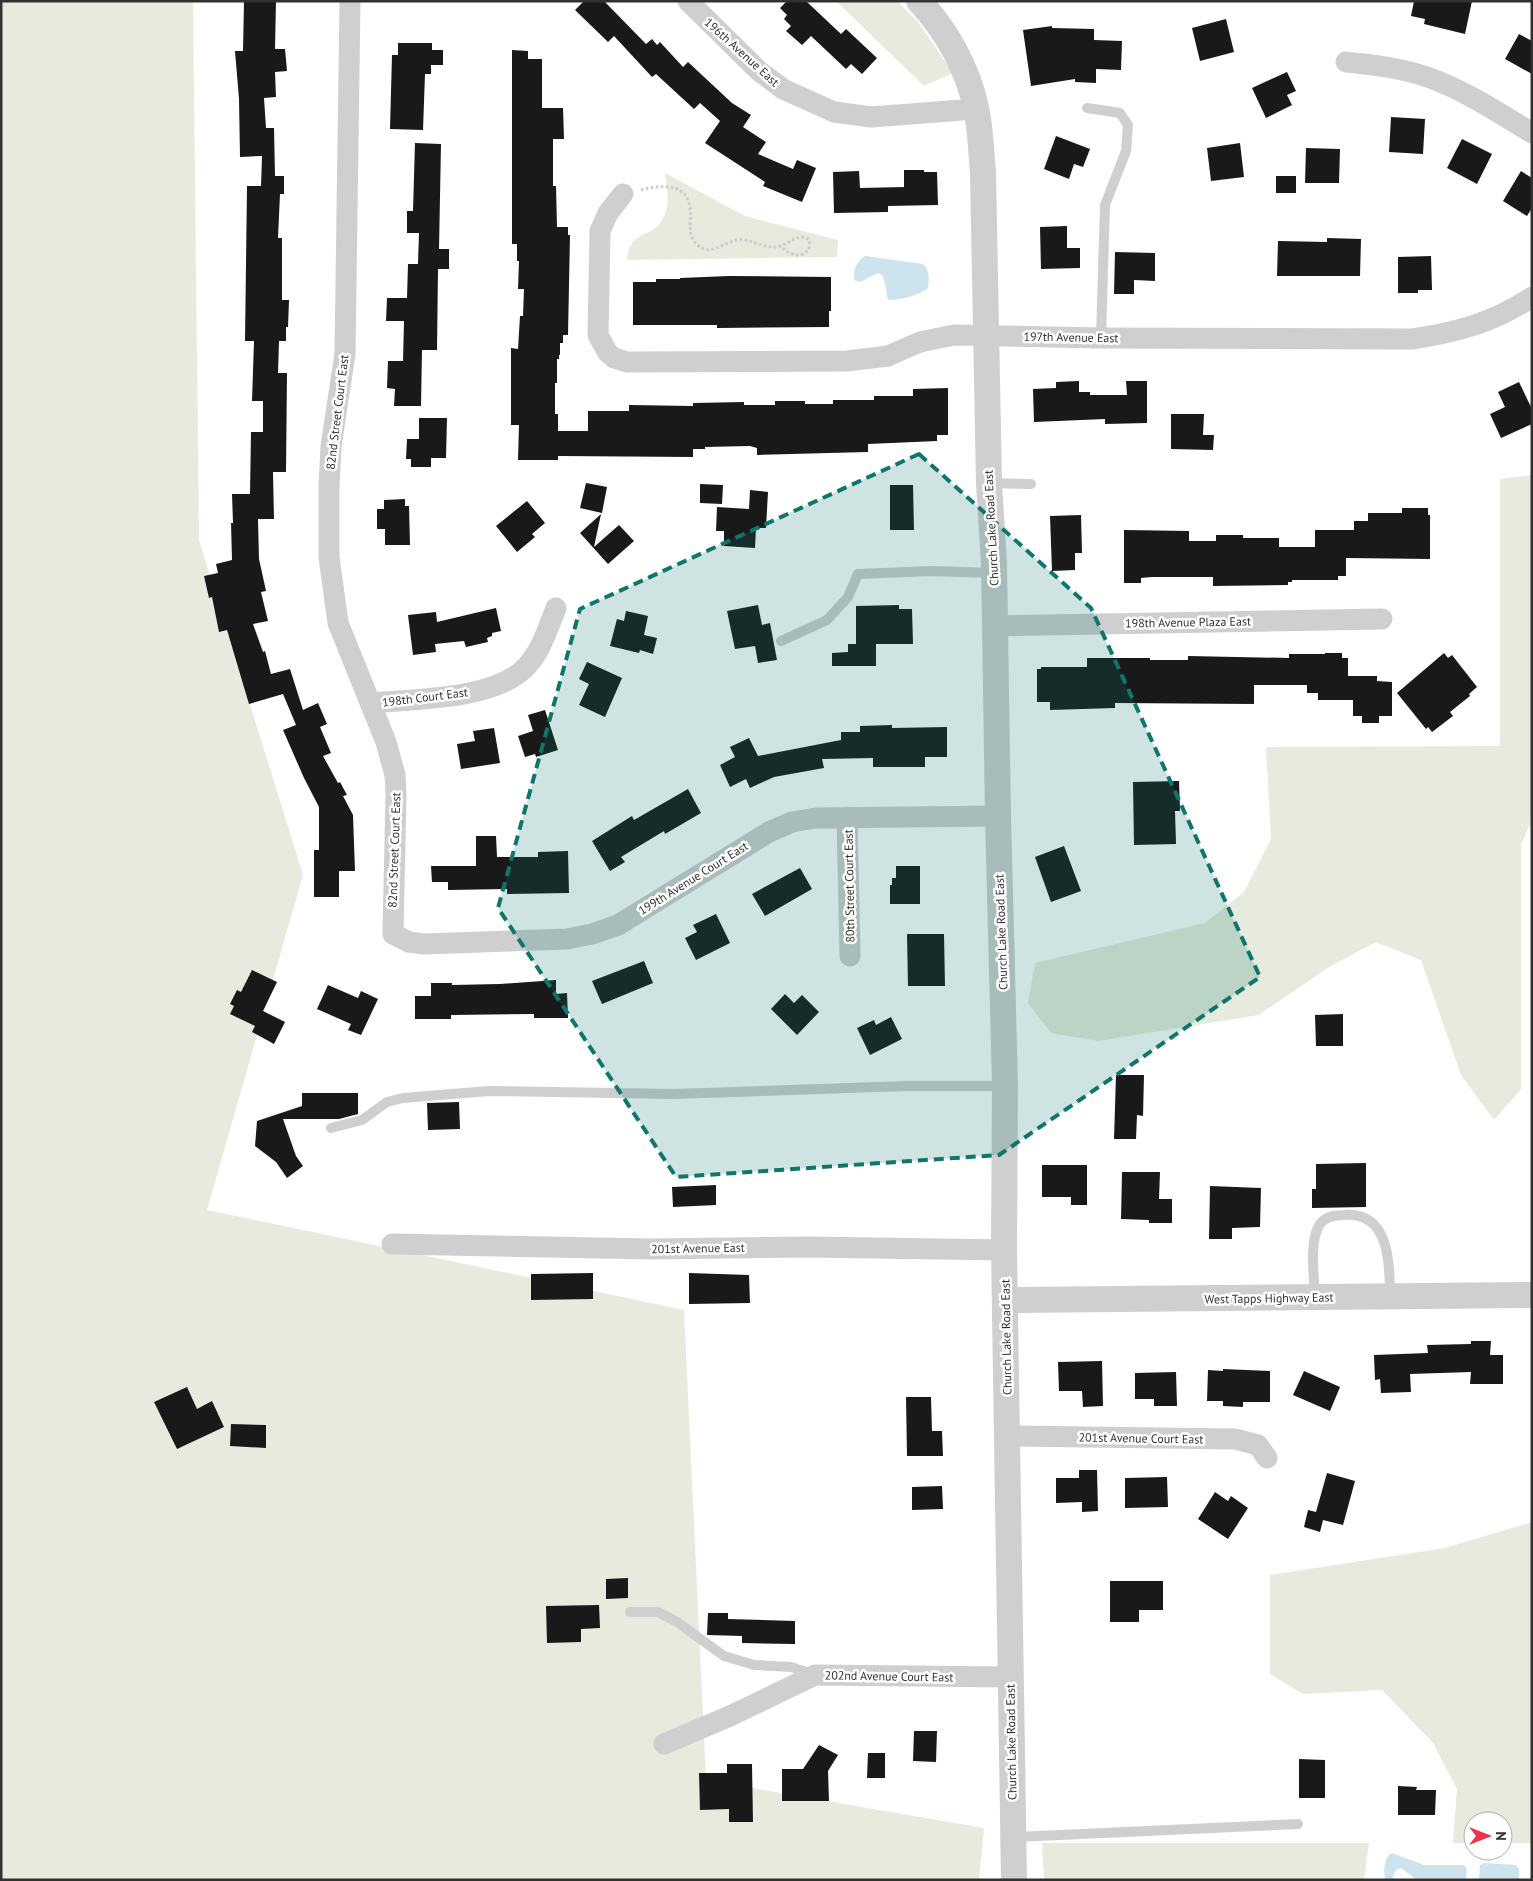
<svg xmlns="http://www.w3.org/2000/svg" width="1533" height="1881" font-family="'PT Sans',sans-serif">
<style>
.green{fill:#e6ebdd}
.water{fill:#cde3ee}
.building{fill:#191919}
.lines{fill:none;stroke-linecap:round;stroke-linejoin:round}
.path{stroke:#ccc;stroke-width:3;stroke-dasharray:2.5 2.5;stroke-linecap:butt}
.service{stroke:#cfcfcf;stroke-width:10}
.minor{stroke:#cfcfcf;stroke-width:21}
.tertiary{stroke:#cfcfcf;stroke-width:26}
.marked{fill:#0f766e;fill-opacity:0.2;stroke:#0f766e;stroke-width:4;stroke-dasharray:10 6;stroke-linejoin:round}
.labels{text-anchor:middle;dominant-baseline:central;stroke-width:5;stroke-linejoin:round;paint-order:stroke}
.street-label{font-size:12px;fill:#323232;stroke:#fff}
</style>
<rect width="100%" height="100%" fill="#fff"/>
<path class="green" d="M 1,1 L 193,1 L 199,540 L 303,875 L 207,1210 L 684,1310 L 706,1780 L 984,1828 L 979,1880 L 1,1880 Z
M 836,1 L 897,1 L 918,22 L 953,73 L 924,86 Z
M 665,173 L 745,216 L 838,240 L 837,257 L 627,260 C 631,227 651,240 662,220 C 671,207 667,188 665,173 Z
M 1532,475 L 1532,820 L 1521,844 L 1521,1089 L 1494,1120 L 1461,1075 L 1421,960 L 1376,942 L 1329,967 L 1259,1015 L 1098,1041 L 1051,1033 L 1028,1003 L 1035,963 L 1205,923 L 1244,892 L 1271,839 L 1266,747 L 1500,746 L 1500,479 Z
M 1532,1522 L 1532,1843 L 1503,1843 L 1503,1821 L 1473,1821 L 1473,1843 L 1453,1843 L 1457,1789 L 1433,1743 L 1382,1690 L 1303,1694 L 1270,1674 L 1270,1575 L 1445,1548 Z
M 1042,1843 L 1369,1843 L 1364,1880 L 1044,1880 Z"/>
<path class="water" d="M 865,256 L 923,264 C 930,271 929,278 928,288 C 918,296 901,300 888,300 C 886,292 886,283 882,275 L 878,273 L 860,282 L 854,280 C 854,268 855,263 865,256 Z
M 1392,1853 L 1424,1865 L 1464,1865 L 1467,1869 L 1466,1880 L 1417,1880 L 1401,1868 C 1395,1870 1393,1873 1393,1880 L 1385,1880 C 1384,1871 1383,1858 1392,1853 Z
M 1484,1863 L 1515,1865 L 1519,1868 L 1519,1880 L 1479,1880 L 1480,1865 Z"/>
<path class="building" d="M 244,1 L 276,1 L 275,49 L 285,49 L 287,71 L 275,72 L 276,97 L 264,98 L 266,128 L 274,128 L 275,176 L 284,176 L 284,194 L 280,194 L 278,238 L 282,238 L 282,300 L 289,300 L 288,327 L 286,327 L 286,341 L 279,341 L 278,373 L 287,373 L 286,472 L 273,472 L 274,519 L 258,519 L 259,559 L 266,591 L 261,592 L 268,621 L 253,624 L 263,652 L 265,651 L 271,674 L 290,669 L 303,710 L 318,703 L 327,724 L 320,727 L 331,753 L 323,756 L 338,783 L 340,782 L 347,795 L 343,796 L 353,815 L 355,871 L 339,871 L 339,897 L 314,897 L 314,850 L 319,850 L 319,807 L 304,778 L 283,730 L 296,725 L 283,694 L 249,704 L 227,630 L 219,632 L 212,597 L 209,598 L 204,576 L 218,573 L 216,564 L 232,560 L 231,523 L 233,523 L 232,494 L 250,494 L 251,432 L 263,432 L 263,401 L 252,401 L 254,341 L 245,341 L 247,186 L 261,186 L 262,156 L 240,157 L 239,99 L 235,51 L 243,51 Z
M 584,1 L 604,1 L 646,44 L 652,39 L 657,45 L 660,42 L 683,67 L 688,62 L 732,103 L 751,115 L 743,127 L 766,142 L 758,154 L 793,169 L 797,160 L 816,168 L 802,202 L 763,186 L 765,182 L 705,143 L 720,121 L 700,103 L 694,109 L 656,74 L 652,77 L 614,36 L 608,42 L 575,10 Z
M 787,1 L 806,1 L 841,34 L 846,29 L 877,58 L 862,74 L 851,64 L 846,69 L 811,36 L 802,45 L 786,31 L 791,26 L 784,19 L 787,15 L 780,8 Z
M 1414,1 L 1472,1 L 1465,34 L 1424,24 L 1425,19 L 1411,16 Z
M 1226,19 L 1234,52 L 1200,61 L 1192,28 Z
M 1052,26 L 1052,28 L 1094,29 L 1094,40 L 1122,41 L 1121,70 L 1096,69 L 1096,83 L 1075,82 L 1075,79 L 1031,86 L 1023,30 Z
M 1519,34 L 1532,41 L 1532,74 L 1505,59 Z
M 398,43 L 432,43 L 432,50 L 443,50 L 443,65 L 431,65 L 431,74 L 425,74 L 423,130 L 390,129 L 392,55 L 398,55 Z
M 512,50 L 528,51 L 528,59 L 542,59 L 542,108 L 563,108 L 564,139 L 553,139 L 553,186 L 556,186 L 557,227 L 568,227 L 568,235 L 570,235 L 568,335 L 563,335 L 563,343 L 560,343 L 560,355 L 559,355 L 559,359 L 557,359 L 557,383 L 555,383 L 555,414 L 558,414 L 558,431 L 588,431 L 588,411 L 629,411 L 629,405 L 693,406 L 693,403 L 744,402 L 744,405 L 775,405 L 775,401 L 805,401 L 805,404 L 833,404 L 833,400 L 874,400 L 874,396 L 913,396 L 913,389 L 948,388 L 948,435 L 937,435 L 937,441 L 868,444 L 868,452 L 757,455 L 757,448 L 750,446 L 705,447 L 705,449 L 693,449 L 693,457 L 558,456 L 558,460 L 518,460 L 519,425 L 511,425 L 511,348 L 518,349 L 520,316 L 523,316 L 524,289 L 518,289 L 519,261 L 517,261 L 517,244 L 512,244 Z
M 1287,72 L 1296,91 L 1287,95 L 1292,105 L 1266,118 L 1252,88 Z
M 1391,117 L 1425,119 L 1423,154 L 1389,152 Z
M 1056,136 L 1090,149 L 1083,167 L 1074,164 L 1069,179 L 1044,169 Z
M 1462,139 L 1492,154 L 1477,184 L 1447,168 Z
M 415,143 L 441,144 L 439,249 L 449,249 L 449,269 L 438,269 L 437,350 L 422,350 L 421,406 L 394,406 L 395,389 L 387,388 L 388,361 L 403,361 L 404,321 L 386,321 L 387,298 L 407,298 L 408,264 L 418,264 L 419,233 L 407,233 L 407,211 L 413,211 Z
M 1240,143 L 1244,177 L 1211,181 L 1207,148 Z
M 1306,148 L 1340,149 L 1339,183 L 1305,183 Z
M 904,170 L 924,170 L 924,172 L 937,172 L 938,205 L 888,206 L 888,212 L 834,213 L 833,172 L 859,171 L 860,188 L 904,187 Z
M 1521,171 L 1532,178 L 1532,208 L 1527,216 L 1503,201 Z
M 1276,176 L 1296,176 L 1296,193 L 1276,193 Z
M 1067,226 L 1067,248 L 1080,248 L 1080,268 L 1041,269 L 1040,227 Z
M 1327,238 L 1361,239 L 1360,276 L 1277,276 L 1278,241 L 1327,242 Z
M 1115,252 L 1155,253 L 1155,281 L 1134,280 L 1134,294 L 1114,294 Z
M 1431,256 L 1432,290 L 1418,290 L 1418,293 L 1398,293 L 1398,257 Z
M 729,276 L 831,277 L 831,311 L 829,311 L 829,327 L 717,328 L 717,325 L 633,325 L 633,282 L 656,282 L 656,279 L 680,279 L 680,278 Z
M 1079,381 L 1079,392 L 1090,392 L 1090,395 L 1127,395 L 1126,381 L 1147,381 L 1147,423 L 1105,424 L 1105,419 L 1034,422 L 1033,389 L 1056,388 L 1056,382 Z
M 1519,382 L 1532,409 L 1532,424 L 1501,438 L 1490,414 L 1505,407 L 1498,392 Z
M 1171,414 L 1204,414 L 1203,435 L 1214,435 L 1213,450 L 1171,449 Z
M 419,418 L 447,418 L 446,458 L 431,458 L 431,467 L 411,467 L 411,459 L 406,459 L 407,439 L 419,439 Z
M 586,483 L 607,487 L 602,513 L 580,508 Z
M 700,484 L 723,485 L 722,504 L 700,503 Z
M 890,485 L 913,485 L 914,530 L 890,530 Z
M 750,490 L 768,492 L 766,528 L 756,528 L 755,548 L 724,546 L 724,531 L 716,531 L 717,507 L 749,509 Z
M 405,499 L 405,506 L 409,506 L 410,545 L 385,545 L 385,529 L 377,529 L 377,509 L 384,509 L 384,500 Z
M 527,501 L 545,523 L 532,534 L 535,537 L 517,552 L 496,526 Z
M 1402,508 L 1428,508 L 1428,515 L 1430,515 L 1430,559 L 1346,558 L 1346,576 L 1338,576 L 1338,580 L 1292,580 L 1292,582 L 1288,582 L 1288,585 L 1213,586 L 1213,577 L 1152,577 L 1141,578 L 1141,583 L 1124,583 L 1124,530 L 1189,531 L 1189,541 L 1216,541 L 1216,535 L 1243,535 L 1243,538 L 1279,538 L 1279,547 L 1315,547 L 1315,530 L 1354,530 L 1354,521 L 1368,521 L 1368,513 L 1402,513 Z
M 601,514 L 594,547 L 619,525 L 634,541 L 608,564 L 580,533 Z
M 1081,515 L 1082,553 L 1075,553 L 1075,570 L 1052,571 L 1050,516 Z
M 758,605 L 762,625 L 770,623 L 777,660 L 758,663 L 755,646 L 735,649 L 727,611 Z
M 899,605 L 899,609 L 912,609 L 913,644 L 876,644 L 876,666 L 832,666 L 832,653 L 848,652 L 848,644 L 856,644 L 856,606 Z
M 496,608 L 501,631 L 492,633 L 492,636 L 487,638 L 488,642 L 466,647 L 464,641 L 435,644 L 436,652 L 413,655 L 408,615 L 436,612 L 437,622 Z
M 626,611 L 648,616 L 644,635 L 657,638 L 653,654 L 640,650 L 639,653 L 610,646 L 617,619 L 624,621 Z
M 1325,653 L 1342,653 L 1342,658 L 1348,658 L 1348,676 L 1377,676 L 1377,681 L 1392,682 L 1392,716 L 1379,716 L 1379,723 L 1362,723 L 1362,716 L 1353,716 L 1353,700 L 1318,700 L 1318,693 L 1307,693 L 1307,685 L 1254,685 L 1254,704 L 1115,703 L 1115,708 L 1050,710 L 1050,702 L 1037,702 L 1037,669 L 1041,669 L 1041,667 L 1087,667 L 1087,658 L 1150,658 L 1150,660 L 1188,660 L 1188,656 L 1289,658 L 1289,654 L 1325,654 Z
M 1444,653 L 1448,658 L 1452,655 L 1477,687 L 1469,694 L 1470,696 L 1450,712 L 1453,716 L 1432,732 L 1428,727 L 1426,729 L 1397,693 Z
M 587,662 L 622,678 L 605,717 L 579,705 L 589,684 L 579,679 Z
M 545,710 L 558,750 L 536,757 L 535,754 L 525,757 L 518,736 L 533,731 L 528,715 Z
M 892,725 L 892,728 L 947,727 L 947,757 L 925,757 L 925,767 L 873,767 L 873,758 L 822,759 L 824,768 L 774,777 L 750,788 L 746,779 L 730,787 L 720,765 L 735,757 L 730,747 L 749,738 L 758,756 L 841,740 L 841,732 L 860,732 L 860,726 Z
M 494,728 L 500,763 L 461,769 L 457,744 L 475,741 L 473,731 Z
M 1179,781 L 1180,811 L 1175,811 L 1176,844 L 1134,845 L 1133,782 Z
M 688,789 L 701,813 L 665,834 L 664,831 L 621,857 L 625,862 L 610,871 L 592,841 L 632,816 L 634,820 Z
M 476,836 L 496,836 L 497,857 L 538,857 L 538,852 L 568,851 L 569,893 L 507,894 L 507,889 L 448,890 L 448,882 L 432,882 L 431,866 L 476,866 Z
M 1064,846 L 1081,891 L 1051,902 L 1035,857 Z
M 896,866 L 920,866 L 920,904 L 890,904 L 890,885 L 892,885 L 892,878 L 896,878 Z
M 800,868 L 812,889 L 765,916 L 752,894 Z
M 716,914 L 730,943 L 696,960 L 685,938 L 697,932 L 693,925 Z
M 907,934 L 944,934 L 945,986 L 908,986 Z
M 644,961 L 653,983 L 602,1004 L 592,981 Z
M 252,970 L 277,982 L 263,1011 L 285,1022 L 274,1044 L 252,1032 L 255,1026 L 230,1014 L 234,1006 L 230,1004 L 237,990 L 241,992 Z
M 556,980 L 556,994 L 567,993 L 568,1018 L 534,1018 L 534,1014 L 451,1015 L 451,1019 L 415,1019 L 415,996 L 431,996 L 431,983 L 452,983 L 452,985 L 500,984 Z
M 328,985 L 358,998 L 361,991 L 378,999 L 361,1035 L 348,1030 L 351,1024 L 317,1009 Z
M 785,994 L 794,1003 L 802,995 L 819,1012 L 797,1035 L 771,1009 Z
M 1343,1014 L 1343,1046 L 1316,1046 L 1315,1015 Z
M 891,1017 L 902,1039 L 870,1055 L 857,1028 L 874,1020 L 876,1025 Z
M 1116,1075 L 1144,1075 L 1143,1116 L 1137,1115 L 1136,1139 L 1114,1139 Z
M 302,1093 L 358,1093 L 358,1114 L 339,1119 L 283,1119 L 296,1156 L 303,1166 L 287,1178 L 276,1162 L 255,1146 L 257,1121 L 302,1106 Z
M 459,1102 L 460,1129 L 428,1130 L 427,1103 Z
M 1366,1163 L 1366,1207 L 1312,1208 L 1312,1189 L 1316,1189 L 1316,1164 Z
M 1042,1165 L 1087,1165 L 1087,1205 L 1071,1205 L 1071,1197 L 1042,1197 Z
M 1122,1172 L 1160,1172 L 1159,1199 L 1172,1199 L 1172,1223 L 1149,1223 L 1149,1220 L 1121,1219 Z
M 716,1185 L 716,1205 L 673,1207 L 672,1187 Z
M 1210,1186 L 1261,1188 L 1260,1227 L 1232,1228 L 1232,1239 L 1209,1239 Z
M 593,1273 L 593,1299 L 531,1300 L 531,1274 Z
M 689,1273 L 749,1275 L 750,1303 L 689,1304 Z
M 1471,1341 L 1491,1341 L 1490,1355 L 1503,1355 L 1503,1384 L 1470,1384 L 1471,1372 L 1410,1374 L 1411,1392 L 1381,1393 L 1380,1379 L 1375,1380 L 1374,1355 L 1428,1353 L 1427,1345 L 1471,1344 Z
M 1102,1361 L 1103,1406 L 1083,1407 L 1082,1391 L 1059,1391 L 1058,1362 Z
M 1223,1369 L 1270,1371 L 1270,1402 L 1243,1402 L 1243,1407 L 1223,1406 L 1223,1401 L 1207,1401 L 1208,1370 L 1223,1371 Z
M 1304,1371 L 1340,1387 L 1330,1411 L 1293,1395 Z
M 1176,1372 L 1177,1406 L 1154,1406 L 1154,1399 L 1135,1399 L 1135,1373 Z
M 187,1387 L 197,1409 L 212,1401 L 224,1427 L 177,1449 L 154,1402 Z
M 906,1397 L 931,1397 L 932,1431 L 942,1431 L 943,1456 L 907,1456 Z
M 231,1424 L 266,1425 L 266,1448 L 230,1446 Z
M 1079,1470 L 1097,1470 L 1098,1511 L 1082,1512 L 1082,1502 L 1056,1503 L 1056,1478 L 1079,1478 Z
M 1327,1473 L 1355,1481 L 1343,1525 L 1323,1520 L 1320,1532 L 1304,1527 L 1308,1510 L 1316,1512 Z
M 1167,1477 L 1168,1507 L 1125,1508 L 1125,1478 Z
M 942,1486 L 943,1509 L 912,1510 L 912,1487 Z
M 1215,1492 L 1228,1501 L 1231,1496 L 1248,1508 L 1228,1539 L 1198,1519 Z
M 628,1578 L 628,1598 L 606,1599 L 606,1579 Z
M 1110,1581 L 1163,1581 L 1163,1610 L 1139,1610 L 1139,1622 L 1110,1622 Z
M 599,1605 L 600,1628 L 581,1629 L 581,1642 L 547,1643 L 546,1606 Z
M 708,1613 L 728,1613 L 728,1619 L 795,1621 L 795,1644 L 742,1643 L 742,1636 L 707,1635 Z
M 914,1731 L 937,1731 L 936,1762 L 913,1761 Z
M 819,1745 L 838,1755 L 828,1771 L 829,1801 L 782,1801 L 782,1769 L 803,1769 Z
M 868,1753 L 885,1753 L 885,1778 L 867,1778 Z
M 1299,1759 L 1325,1760 L 1325,1798 L 1299,1798 Z
M 727,1764 L 752,1764 L 753,1822 L 729,1822 L 729,1809 L 700,1810 L 699,1773 L 727,1773 Z
M 1398,1786 L 1417,1787 L 1416,1790 L 1436,1790 L 1435,1815 L 1398,1815 Z"/>
<g class="lines">
<path class="path" d="M 641,190 C 660,185 687,182 690,208 C 692,222 685,237 700,247 C 712,255 724,242 736,240 C 749,237 763,249 777,247 C 788,245 792,237 805,237 L 809,240 L 810,246 C 803,261 790,255 780,246"/>
<path class="service" d="M 1087,108 L 1120,113 L 1128,125 L 1126,151 L 1105,205 L 1101,338
M 990,483 L 1031,484
M 781,641 L 827,620 L 848,597 L 858,574 L 931,571 L 993,573
M 331,1128 L 362,1120 L 387,1102 L 403,1098 L 489,1091 L 674,1094 L 906,1086 L 1004,1086
M 1315,1296 C 1314,1278 1309,1239 1320,1224 C 1325,1217 1336,1215 1344,1215 C 1389,1211 1390,1263 1390,1295
M 630,1612 L 658,1612 L 677,1622 L 724,1656 L 754,1665 L 791,1667 L 812,1674
M 1014,1837 L 1298,1824"/>
<path class="minor" d="M 350,1 L 345,354 L 331,446 L 329,487 L 329,557 L 338,623 L 386,742 L 395,775 L 396,794 L 393,934 L 409,942 L 424,944 L 567,939 L 592,934 L 618,925 L 769,832 L 792,822 L 816,818 L 998,816
M 688,1 L 759,71 L 783,89 L 834,112 L 871,117 L 976,109
M 1346,62 C 1374,65 1403,68 1430,78 C 1466,91 1499,113 1532,133
M 623,194 L 608,213 L 600,231 L 598,335 L 608,353 L 614,358 L 627,362 L 847,361 L 888,356 L 920,342 L 954,335 L 1101,338 L 1412,339 C 1458,332 1492,323 1532,297
M 995,626 L 1382,619
M 370,703 C 415,699 496,700 527,666 C 542,649 548,628 556,608
M 847,817 L 850,956
M 392,1244 L 652,1249 L 808,1247 L 1004,1250
M 1008,1436 L 1235,1439 L 1258,1445 L 1267,1458
M 664,1744 L 730,1716 L 815,1675 L 1010,1677"/>
<path class="tertiary" d="M 919,1 C 947,31 968,69 976,108 C 981,130 981,152 983,173 L 989,483 L 994,564 L 998,816 L 1005,1086 L 1004,1250 L 1014,1880
M 1006,1300 L 1532,1295"/>
</g>
<path class="marked" d="M 919,454 L 1091,608 L 1260,977 L 999,1155 L 676,1177 L 498,908 L 580,609 Z"/>
<g class="labels">
<g class="street-label">
<text transform="translate(742 52) rotate(42)">196th Avenue East</text>
<text transform="translate(1071 337) rotate(1)">197th Avenue East</text>
<text transform="translate(337 412) rotate(-83)">82nd Street Court East</text>
<text transform="translate(991 528) rotate(-93)">Church Lake Road East</text>
<text transform="translate(1188 622) rotate(-1)">198th Avenue Plaza East</text>
<text transform="translate(425 697) rotate(-7)">198th Court East</text>
<text transform="translate(394 850) rotate(-88)">82nd Street Court East</text>
<text transform="translate(693 878) rotate(-32)">199th Avenue Court East</text>
<text transform="translate(849 886) rotate(-91)">80th Street Court East</text>
<text transform="translate(1001 932) rotate(-92)">Church Lake Road East</text>
<text transform="translate(698 1248) rotate(-1)">201st Avenue East</text>
<text transform="translate(1269 1298) rotate(-1)">West Tapps Highway East</text>
<text transform="translate(1006 1337) rotate(-91)">Church Lake Road East</text>
<text transform="translate(1141 1438) rotate(1)">201st Avenue Court East</text>
<text transform="translate(889 1676) rotate(1)">202nd Avenue Court East</text>
<text transform="translate(1011 1742) rotate(-91)">Church Lake Road East</text>
</g>
</g>
<rect width="1533" height="1881" fill="none" stroke="#323232" stroke-width="5"/>
<g transform="translate(1488 1836) rotate(90)"><circle r="24" fill="#ffffff" stroke="#adadad"/>
<path d="M0-4L9 19L0 12L-9 19Z" fill="#e9344c"/>
<text y="-8" font-size="14" font-weight="bold" text-anchor="middle" fill="#323232">N</text>
</g>
</svg>
